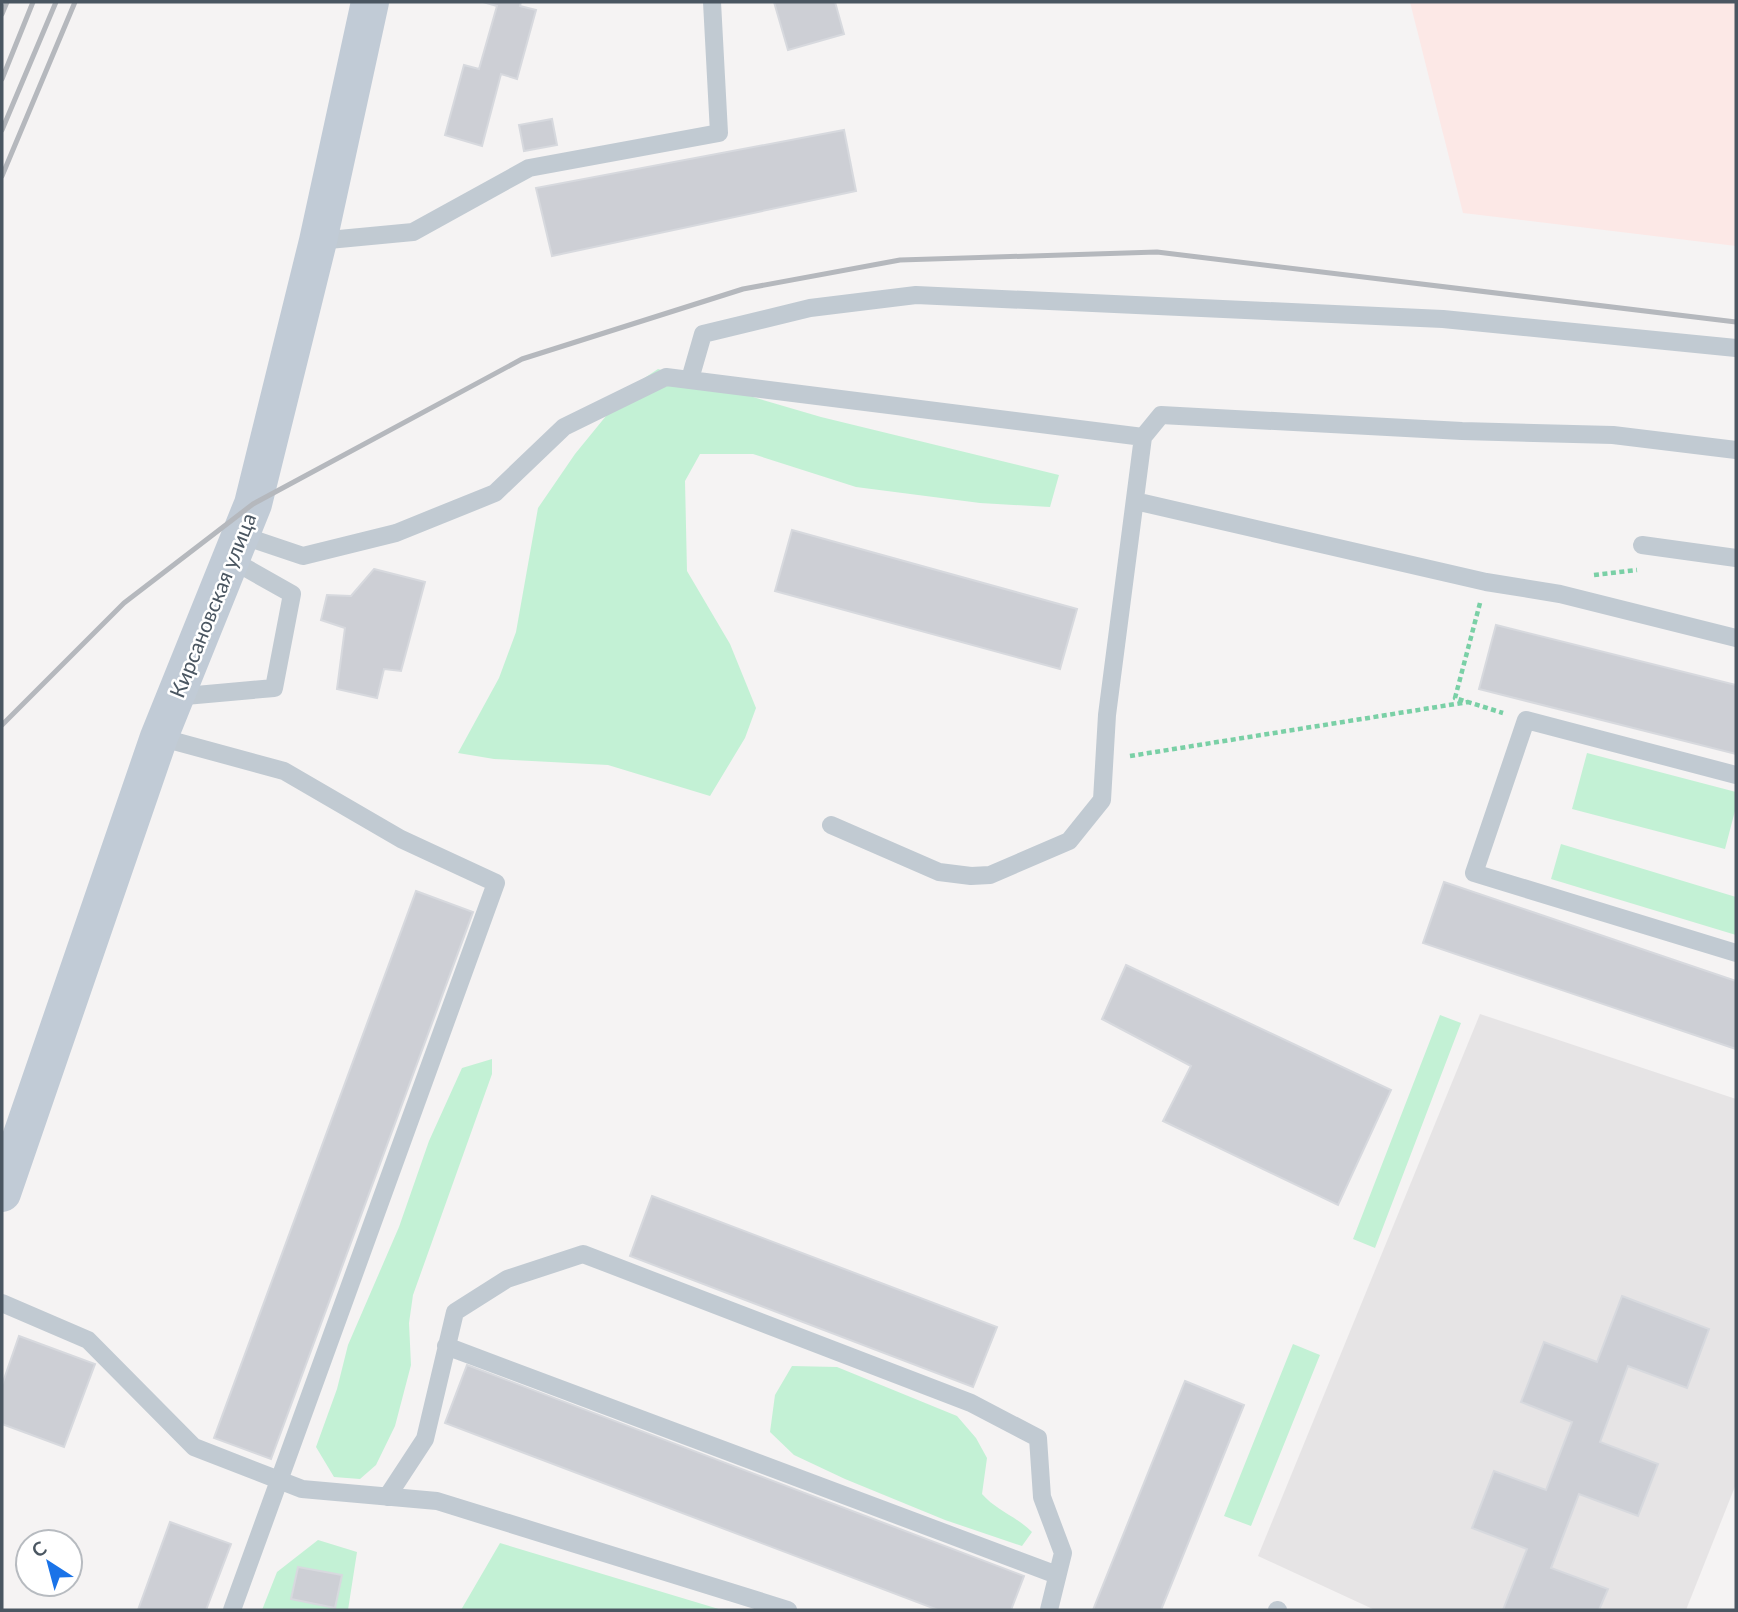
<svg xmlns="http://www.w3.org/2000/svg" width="1738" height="1612" font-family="Lato,sans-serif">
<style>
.education{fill:#e6e4e5}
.medical{fill:#fce8e6}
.green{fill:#c3f1d5}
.building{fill:#cdcfd5;stroke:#d7d9de;stroke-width:2}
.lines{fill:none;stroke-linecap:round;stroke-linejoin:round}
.path{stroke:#7ad0a6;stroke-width:4.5;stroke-dasharray:5 3.5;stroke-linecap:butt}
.lane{stroke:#c1cad2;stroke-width:18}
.secondary{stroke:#c1cbd6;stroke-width:38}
.rail{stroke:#b5b8bd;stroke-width:5}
.labels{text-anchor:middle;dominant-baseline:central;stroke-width:5;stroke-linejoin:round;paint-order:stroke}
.street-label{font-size:21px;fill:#4a5661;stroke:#fff}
</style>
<rect width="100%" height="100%" fill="#f5f3f3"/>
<path class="education" d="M 1480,1014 L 1736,1099 L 1736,1484 L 1686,1610 L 1375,1610 L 1258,1556 Z"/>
<path class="medical" d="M 1410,2 L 1736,2 L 1736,246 L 1463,213 Z"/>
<path class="green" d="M 658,369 L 821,417 L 1059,475 L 1050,507 L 980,503 L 856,487 L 753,454 L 700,454 L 685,481 L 687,571 L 730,644 L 756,708 L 745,738 L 710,796 L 608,765 L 494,759 L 458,753 L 499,678 L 516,632 L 538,508 L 575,454 L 628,389 Z
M 1587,753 L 1736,792 L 1736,807 L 1725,849 L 1572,809 Z
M 1561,844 L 1736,897 L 1736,935 L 1551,879 Z
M 1440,1015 L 1461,1023 L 1375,1248 L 1353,1239 Z
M 492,1059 L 492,1074 L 413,1295 L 409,1323 L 411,1365 L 395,1426 L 376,1465 L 360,1479 L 334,1477 L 316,1447 L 337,1389 L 348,1345 L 399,1227 L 429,1141 L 462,1068 Z
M 1293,1344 L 1320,1355 L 1251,1526 L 1224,1516 Z
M 792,1366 L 837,1367 L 957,1416 L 976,1438 L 987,1458 L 982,1494 C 997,1511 1016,1516 1032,1532 L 1022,1546 L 945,1520 L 845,1479 L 794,1455 L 770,1432 L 775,1395 Z
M 318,1540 L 357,1552 L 348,1610 L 262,1610 L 277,1572 Z
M 500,1543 L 722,1610 L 461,1610 Z"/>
<path class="building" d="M 483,2 L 521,2 L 520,6 L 536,10 L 517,79 L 501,74 L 482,146 L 445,135 L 464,65 L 479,69 L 497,6 Z
M 774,2 L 835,2 L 844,34 L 788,50 Z
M 552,119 L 557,145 L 524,151 L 519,125 Z
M 844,130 L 856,191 L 552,256 L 536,188 Z
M 792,530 L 1077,609 L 1060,669 L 775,591 Z
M 374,569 L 425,582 L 401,671 L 384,669 L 377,698 L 337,689 L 345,628 L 321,620 L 327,595 L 351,596 Z
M 1496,625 L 1736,685 L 1736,754 L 1479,689 Z
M 1444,882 L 1736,981 L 1736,1049 L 1423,943 Z
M 416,891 L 473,912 L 271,1459 L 214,1438 Z
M 1126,965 L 1391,1090 L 1338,1205 L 1163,1121 L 1191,1066 L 1102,1019 Z
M 652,1196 L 997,1327 L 973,1387 L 630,1256 Z
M 1622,1296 L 1709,1329 L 1687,1388 L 1628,1366 L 1600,1442 L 1658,1464 L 1638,1516 L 1579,1494 L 1551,1568 L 1608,1589 L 1599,1610 L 1503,1610 L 1527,1549 L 1472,1528 L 1494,1471 L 1546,1490 L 1572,1422 L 1521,1402 L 1544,1342 L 1597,1362 Z
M 19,1336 L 95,1364 L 64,1447 L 2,1424 L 2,1385 Z
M 467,1365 L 1024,1576 L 1011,1610 L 938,1610 L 445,1423 Z
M 1185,1381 L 1244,1405 L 1161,1610 L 1093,1610 Z
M 170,1522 L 231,1544 L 206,1610 L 138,1610 Z
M 298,1567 L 342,1575 L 335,1608 L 291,1599 Z"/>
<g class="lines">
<path class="path" d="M 1594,575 L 1637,570
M 1480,603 L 1455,698 L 1503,713
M 1130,756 L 1468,702"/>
<path class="lane" d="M 318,241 L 413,232 L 529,168 L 719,133 L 712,2
M 690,379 L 703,334 L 810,308 L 916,295 L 1443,319 L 1736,348
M 1135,501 L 1486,582 L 1560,594 L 1736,638
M 241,535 L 303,556 L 396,533 L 495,493 L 564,427 L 666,377 L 1143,437 L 1161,415 L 1462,431 L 1613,435 L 1736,450
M 1642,545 L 1736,558
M 174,697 L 274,688 L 292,594 L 230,559
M 159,737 L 284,771 L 401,839 L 496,883 L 232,1610
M 1736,775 L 1526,720 L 1474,873 L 1736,953
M 831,825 L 939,872 L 971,876 L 990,875 L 1069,841 L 1102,800 L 1107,715 L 1143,437
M 2,1303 L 88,1340 L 194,1447 L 302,1489 L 437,1501 L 788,1610
M 446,1346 L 1057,1575
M 387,1497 L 425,1439 L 455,1312 L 507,1279 L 583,1254 L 971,1403 L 1038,1438 L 1042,1497 L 1063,1553 L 1049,1610
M 1277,1610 L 1278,1610"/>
<path class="secondary" d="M 2,1193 L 159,737 L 253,504 L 318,241 L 370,2"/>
<path class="rail" d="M 2,14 L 7,2
M 2,79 L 33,2
M 2,130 L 56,2
M 2,176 L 75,2
M 2,725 L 124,603 L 253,504 L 522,359 L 743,289 L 900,260 L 1157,252 L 1736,322"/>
</g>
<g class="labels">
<g class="street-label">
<text transform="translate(212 605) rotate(-68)">Кирсановская улица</text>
</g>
</g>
<rect width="1738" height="1612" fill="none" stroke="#4a5661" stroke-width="7"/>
<g transform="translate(49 1563) rotate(324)"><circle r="33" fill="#ffffff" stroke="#b7bbc0" stroke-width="2"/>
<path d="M0-5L12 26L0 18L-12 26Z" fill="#1a73e8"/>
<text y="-10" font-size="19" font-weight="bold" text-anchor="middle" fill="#4a5661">С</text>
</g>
</svg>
